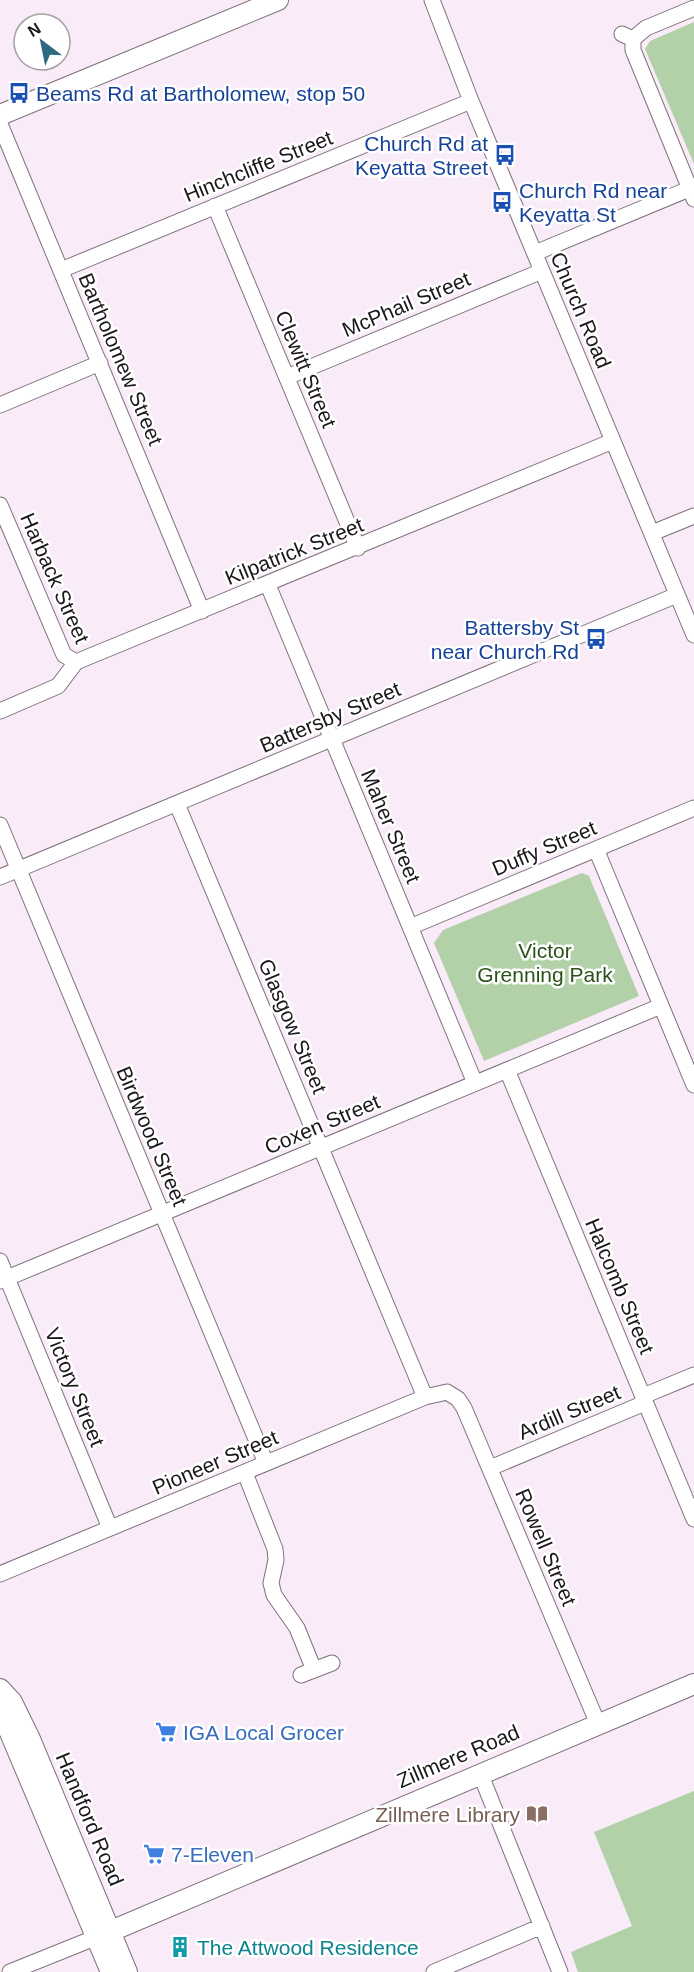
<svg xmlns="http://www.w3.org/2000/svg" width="694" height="1972" font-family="Arial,sans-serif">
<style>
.green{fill:#b2d1a8}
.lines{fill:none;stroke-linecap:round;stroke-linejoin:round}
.minor-casing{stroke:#7e717d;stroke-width:17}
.major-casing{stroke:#7e717d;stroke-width:22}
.minor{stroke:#fff;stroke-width:15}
.major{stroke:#fff;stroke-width:20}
.labels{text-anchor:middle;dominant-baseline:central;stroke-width:5;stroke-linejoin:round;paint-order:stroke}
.transit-label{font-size:21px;fill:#164399;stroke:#fff;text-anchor:start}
.street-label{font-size:21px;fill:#1b171b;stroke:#fff}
.park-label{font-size:21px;fill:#295318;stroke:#fff}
.shop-label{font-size:21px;fill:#366cbe;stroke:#fff;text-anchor:start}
.education-label{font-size:21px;fill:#785e54;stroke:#fff;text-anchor:end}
.culture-label{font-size:21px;fill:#0d838f;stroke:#fff;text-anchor:start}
</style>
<rect width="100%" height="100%" fill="#f9ebf8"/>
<path class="green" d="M 694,22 L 694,164 L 645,49 L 650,41 Z
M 582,873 L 589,876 L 639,996 L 484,1061 L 434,943 L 443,930 Z
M 694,1791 L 694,1972 L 578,1972 L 571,1952 L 632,1926 L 594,1832 Z"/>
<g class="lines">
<defs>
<path id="minor" d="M 432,0 L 471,101 L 694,635
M 622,34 L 633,39 L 633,50 L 694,199
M 633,39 L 646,28 L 694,8
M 0,124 L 202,611
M 215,206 L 358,548
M 535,253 L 694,187
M 61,270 L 471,101
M 287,377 L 542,271
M 0,405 L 100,363
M 0,505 L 64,655 L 76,662
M 652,533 L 694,516
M 268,585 L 475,1083
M 0,711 L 58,686 L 76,662 L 613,441
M 177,804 L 425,1397
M 0,825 L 266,1463
M 596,849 L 694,1085
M 0,877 L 677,595
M 410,927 L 694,808
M 507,1070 L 694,1519
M 0,1261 L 110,1528
M 0,1281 L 661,1006
M 490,1468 L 640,1405 L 648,1394 L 694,1375
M 245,1473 L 275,1549 L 276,1560 L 271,1583 L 274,1595 L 297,1628 L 314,1670
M 0,1574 L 425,1397 L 447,1392 L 458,1399 L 464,1408 L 598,1724
M 301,1675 L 332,1663
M 480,1773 L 560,1972
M 10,1972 L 97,1937
M 434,1972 L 542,1926"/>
<path id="major" d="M 0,115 L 278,0
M 0,1689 L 12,1702 L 30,1739 L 127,1972
M 0,1709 L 111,1972
M 97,1937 L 694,1684"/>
</defs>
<use href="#minor" class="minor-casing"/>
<use href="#major" class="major-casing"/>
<use href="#minor" class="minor"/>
<use href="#major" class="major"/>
</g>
<defs>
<symbol id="bus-bare" viewBox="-9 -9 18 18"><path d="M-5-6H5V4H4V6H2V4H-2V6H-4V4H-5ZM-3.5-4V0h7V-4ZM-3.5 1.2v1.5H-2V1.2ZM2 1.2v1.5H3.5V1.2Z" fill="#1a4fb4" stroke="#fff" stroke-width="2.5" paint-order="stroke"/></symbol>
<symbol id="supermarket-bare" viewBox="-9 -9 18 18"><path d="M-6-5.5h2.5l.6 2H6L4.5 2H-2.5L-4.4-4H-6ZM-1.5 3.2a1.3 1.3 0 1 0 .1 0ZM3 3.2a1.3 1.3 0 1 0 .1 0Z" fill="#3f7fe0" stroke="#fff" stroke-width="2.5" paint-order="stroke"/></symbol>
<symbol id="library-bare" viewBox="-9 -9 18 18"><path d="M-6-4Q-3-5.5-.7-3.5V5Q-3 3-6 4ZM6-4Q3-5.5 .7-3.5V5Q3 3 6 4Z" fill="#8d6e63" stroke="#fff" stroke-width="2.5" paint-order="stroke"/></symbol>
<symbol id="building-bare" viewBox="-9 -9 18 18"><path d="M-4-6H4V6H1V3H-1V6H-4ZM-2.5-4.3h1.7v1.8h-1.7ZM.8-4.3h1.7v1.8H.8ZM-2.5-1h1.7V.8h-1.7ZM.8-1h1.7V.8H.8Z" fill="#0f9aa8" stroke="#fff" stroke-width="2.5" paint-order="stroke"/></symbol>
</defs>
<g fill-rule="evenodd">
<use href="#bus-bare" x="4" y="78" width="30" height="30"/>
<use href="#bus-bare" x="490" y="140" width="30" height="30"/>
<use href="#bus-bare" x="487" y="187" width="30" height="30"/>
<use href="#bus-bare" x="581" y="624" width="30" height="30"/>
<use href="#supermarket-bare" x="151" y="1717" width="30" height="30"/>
<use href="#library-bare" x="522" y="1799" width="30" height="30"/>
<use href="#supermarket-bare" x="139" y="1839" width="30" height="30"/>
<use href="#building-bare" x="165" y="1932" width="30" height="30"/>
</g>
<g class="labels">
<g class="transit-label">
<text x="36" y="93">Beams Rd at Bartholomew, stop 50</text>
<text x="488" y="143" text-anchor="end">Church Rd at<tspan x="488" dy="24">Keyatta Street</tspan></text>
<text x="519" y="190">Church Rd near<tspan x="519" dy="24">Keyatta St</tspan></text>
<text x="579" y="627" text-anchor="end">Battersby St<tspan x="579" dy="24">near Church Rd</tspan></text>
</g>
<g class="street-label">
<text transform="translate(258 166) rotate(-22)">Hinchcliffe Street</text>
<text transform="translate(406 304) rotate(-23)">McPhail Street</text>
<text transform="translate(581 310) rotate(67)">Church Road</text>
<text transform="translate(121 359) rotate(67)">Bartholomew Street</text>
<text transform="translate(306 369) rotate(67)">Clewitt Street</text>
<text transform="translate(294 551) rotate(-22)">Kilpatrick Street</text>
<text transform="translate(55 578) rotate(66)">Harback Street</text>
<text transform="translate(330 717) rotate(-23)">Battersby Street</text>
<text transform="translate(391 826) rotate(67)">Maher Street</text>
<text transform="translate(544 848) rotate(-23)">Duffy Street</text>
<text transform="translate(293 1026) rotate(67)">Glasgow Street</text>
<text transform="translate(322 1124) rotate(-23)">Coxen Street</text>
<text transform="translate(152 1136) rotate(67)">Birdwood Street</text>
<text transform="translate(620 1286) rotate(67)">Halcomb Street</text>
<text transform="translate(75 1387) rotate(68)">Victory Street</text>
<text transform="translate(569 1412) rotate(-23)">Ardill Street</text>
<text transform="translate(215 1462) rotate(-23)">Pioneer Street</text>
<text transform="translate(546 1547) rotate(67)">Rowell Street</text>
<text transform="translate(458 1756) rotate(-23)">Zillmere Road</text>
<text transform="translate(90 1819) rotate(67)">Handford Road</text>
</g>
<g class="park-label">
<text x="545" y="950">Victor<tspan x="545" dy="24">Grenning Park</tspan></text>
</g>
<g class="shop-label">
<text x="183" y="1732">IGA Local Grocer</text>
<text x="171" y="1854">7-Eleven</text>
</g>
<g class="education-label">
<text x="520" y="1814">Zillmere Library</text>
</g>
<g class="culture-label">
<text x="197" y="1947">The Attwood Residence</text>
</g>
</g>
<g transform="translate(42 42) rotate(328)"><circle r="28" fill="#ffffff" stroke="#a4a2a4" stroke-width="1.5"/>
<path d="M0-4.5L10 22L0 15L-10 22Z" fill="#2d6980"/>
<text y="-9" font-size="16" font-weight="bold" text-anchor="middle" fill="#1b171b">N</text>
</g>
</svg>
